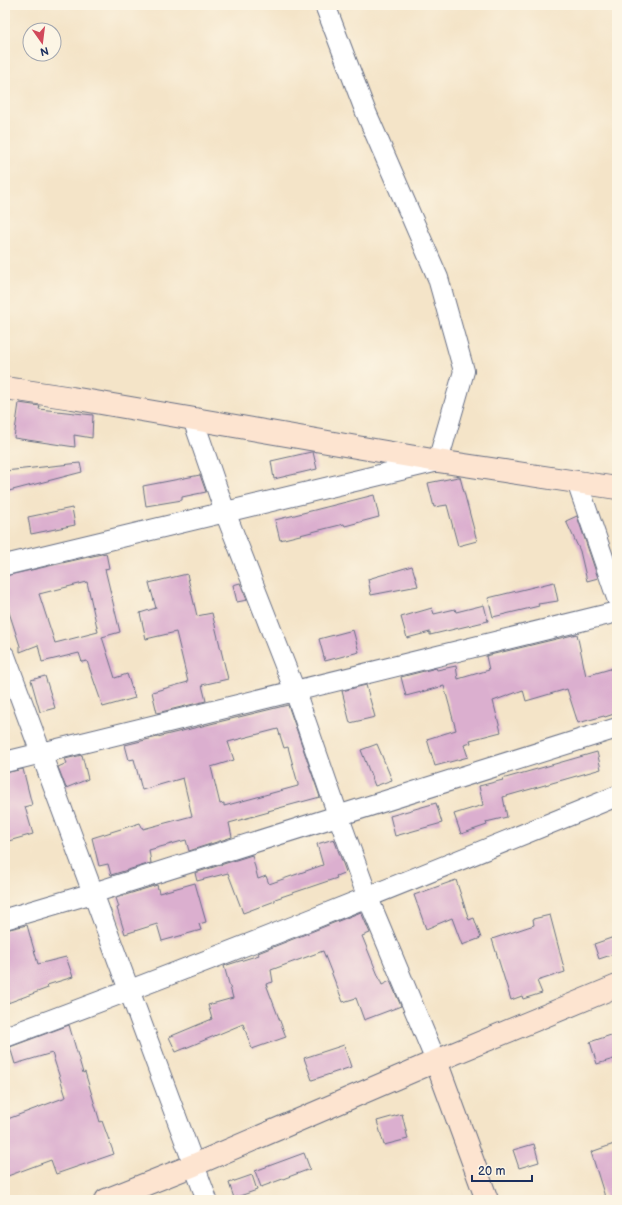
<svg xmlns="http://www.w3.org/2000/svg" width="622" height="1205" font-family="'Balsamiq Sans',sans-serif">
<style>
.building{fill:#dbafcf;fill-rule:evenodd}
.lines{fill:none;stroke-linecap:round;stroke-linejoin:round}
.street-casing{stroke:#676e83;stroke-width:22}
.secondary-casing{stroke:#676e83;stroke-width:24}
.street{stroke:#fff;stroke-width:20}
.secondary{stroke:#fde4d0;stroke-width:22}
</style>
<rect width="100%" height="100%" fill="#fcf5e5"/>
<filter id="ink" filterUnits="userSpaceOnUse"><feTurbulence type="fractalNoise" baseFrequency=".025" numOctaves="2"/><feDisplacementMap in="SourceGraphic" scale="8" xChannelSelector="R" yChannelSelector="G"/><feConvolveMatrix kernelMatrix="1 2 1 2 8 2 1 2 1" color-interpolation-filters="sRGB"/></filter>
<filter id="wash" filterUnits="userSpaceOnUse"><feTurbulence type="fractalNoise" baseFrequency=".012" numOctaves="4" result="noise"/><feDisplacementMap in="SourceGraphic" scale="16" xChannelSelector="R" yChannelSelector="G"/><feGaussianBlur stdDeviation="0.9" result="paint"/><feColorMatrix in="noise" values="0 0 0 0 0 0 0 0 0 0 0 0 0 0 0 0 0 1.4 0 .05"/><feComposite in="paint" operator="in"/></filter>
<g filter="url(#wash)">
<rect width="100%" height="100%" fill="#f4e4c8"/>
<g id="blocks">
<path class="building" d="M 19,403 L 40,406 L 39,409 L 93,415 L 92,438 L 74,435 L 75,447 L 14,438 Z
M 311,452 L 313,452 L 317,469 L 274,479 L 271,461 Z
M 80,463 L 82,472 L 5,492 L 5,471 Z
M 200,475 L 206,492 L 182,497 L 182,500 L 146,506 L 143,486 Z
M 458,477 L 460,477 L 477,541 L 458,546 L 447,505 L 434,507 L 428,483 Z
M 374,495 L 379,517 L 345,526 L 344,524 L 280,540 L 275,520 Z
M 72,508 L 75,525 L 31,534 L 28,517 Z
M 577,516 L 598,578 L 587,581 L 580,551 L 566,521 Z
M 106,553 L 109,568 L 105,569 L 120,632 L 102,637 L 115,678 L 127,674 L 135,698 L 103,707 L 87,661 L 82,662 L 79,653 L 42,662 L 38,645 L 20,652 L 20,646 L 5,600 L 5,576 ZM 87,582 L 98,632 L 55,643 L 39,594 Z
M 412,566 L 418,586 L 371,595 L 368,579 Z
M 187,574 L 197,616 L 212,613 L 228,679 L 202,685 L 206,701 L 157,713 L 152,692 L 188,682 L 176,632 L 146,639 L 140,613 L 156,608 L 149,583 Z
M 554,582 L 558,601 L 538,604 L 539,606 L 493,617 L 488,598 Z
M 240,583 L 247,600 L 237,602 L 233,585 Z
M 484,605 L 488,621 L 430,635 L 430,632 L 407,638 L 401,617 L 432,608 L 434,614 L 455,609 L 456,612 Z
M 353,630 L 359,652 L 325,661 L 319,639 Z
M 577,634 L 586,676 L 617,667 L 617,713 L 605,717 L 604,716 L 578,723 L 567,689 L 526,701 L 523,690 L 493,701 L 501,732 L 470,740 L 471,743 L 464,745 L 468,757 L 435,766 L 427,739 L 456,730 L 444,686 L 406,696 L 401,677 L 436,668 L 437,670 L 456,666 L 458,679 L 489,670 L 486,656 Z
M 45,676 L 55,708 L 40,712 L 31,680 Z
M 366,685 L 375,717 L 350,723 L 342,691 Z
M 288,705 L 320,797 L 268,811 L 269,812 L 229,823 L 232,837 L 189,851 L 186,840 L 149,850 L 151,863 L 111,875 L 108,864 L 99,866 L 92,838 L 140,823 L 143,829 L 192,816 L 183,778 L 142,790 L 134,759 L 129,760 L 125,745 ZM 278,729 L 284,748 L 288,747 L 298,784 L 298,786 L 224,806 L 224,803 L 220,804 L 211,767 L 234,760 L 228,742 Z
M 377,744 L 392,780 L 375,786 L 361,750 Z
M 597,752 L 601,769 L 503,797 L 507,817 L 486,822 L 487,825 L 461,834 L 454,814 L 483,805 L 479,786 L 503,780 L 502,779 Z
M 82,755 L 88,779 L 66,788 L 58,767 L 67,763 L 65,759 Z
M 23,769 L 32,805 L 25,807 L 33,834 L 5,842 L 5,773 Z
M 436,803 L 442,823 L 395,836 L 390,816 Z
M 334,839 L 346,872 L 336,876 L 337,878 L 275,899 L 275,901 L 243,913 L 228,873 L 197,881 L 195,873 L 252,855 L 258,879 L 266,876 L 269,884 L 323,865 L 317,844 Z
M 456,880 L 469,920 L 474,918 L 481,938 L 462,945 L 452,918 L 426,929 L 414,895 Z
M 195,883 L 206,922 L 199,924 L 201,930 L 162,941 L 157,924 L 125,934 L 117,908 L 119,907 L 116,898 L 157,885 L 159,893 Z
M 361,912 L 370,933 L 362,936 L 382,985 L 390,981 L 401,1006 L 364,1020 L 356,998 L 343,1002 L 323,951 L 271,970 L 273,982 L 266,984 L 286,1037 L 252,1049 L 243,1024 L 176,1052 L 169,1037 L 212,1019 L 208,1005 L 233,998 L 224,966 L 259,955 L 258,953 Z
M 550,915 L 565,972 L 537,981 L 542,993 L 523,999 L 522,996 L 511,1000 L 492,939 L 534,925 L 533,919 Z
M 27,925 L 38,964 L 66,957 L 73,977 L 47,985 L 48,988 L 5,1004 L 5,930 Z
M 617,936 L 617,953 L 599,959 L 594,944 Z
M 69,1025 L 83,1073 L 85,1072 L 100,1122 L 102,1121 L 114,1154 L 56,1174 L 51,1160 L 5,1177 L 5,1120 L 66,1097 L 52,1053 L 15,1064 L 10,1047 Z
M 617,1033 L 617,1058 L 597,1064 L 590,1042 Z
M 344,1045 L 351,1067 L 312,1080 L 304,1058 Z
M 402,1114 L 408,1139 L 384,1145 L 377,1121 Z
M 617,1143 L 617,1200 L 606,1200 L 591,1152 Z
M 534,1144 L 539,1162 L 519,1168 L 513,1150 Z
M 304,1153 L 310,1169 L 261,1187 L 255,1171 Z
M 252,1175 L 257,1190 L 234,1198 L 229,1183 Z"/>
</g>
</g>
<g filter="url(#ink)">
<use href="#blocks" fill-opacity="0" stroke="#676e83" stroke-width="1"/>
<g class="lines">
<defs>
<path id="street" d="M 193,419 L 225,512 L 295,691 L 338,815 L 368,898 L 436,1061
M 577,482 L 617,598
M 5,565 L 438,461 L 464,371 L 438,278 L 365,110 L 325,5
M 5,656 L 207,1200
M 5,762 L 617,612
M 5,919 L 93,893 L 617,728
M 5,1037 C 211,961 414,879 617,796"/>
<path id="secondary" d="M 5,388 L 72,398 L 438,461 L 617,488
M 436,1061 L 487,1200
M 106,1200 L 194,1165 L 436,1061 L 617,986"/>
</defs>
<use href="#street" class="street-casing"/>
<use href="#secondary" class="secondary-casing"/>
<use href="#street" class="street"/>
<use href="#secondary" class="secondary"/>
</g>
</g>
<rect width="622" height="1205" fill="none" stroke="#fcf5e5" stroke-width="20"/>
<g transform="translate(42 42) rotate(166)"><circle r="19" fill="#fcf5e5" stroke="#a2a6af"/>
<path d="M0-3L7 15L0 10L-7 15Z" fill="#d1495b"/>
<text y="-6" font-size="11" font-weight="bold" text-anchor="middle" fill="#1b2f5e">N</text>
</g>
<path d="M472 1175v6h60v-6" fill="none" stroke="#1b2f5e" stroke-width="2"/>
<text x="478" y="1175" font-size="12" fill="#1b2f5e" stroke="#fcf5e5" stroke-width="3" paint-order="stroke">20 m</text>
</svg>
